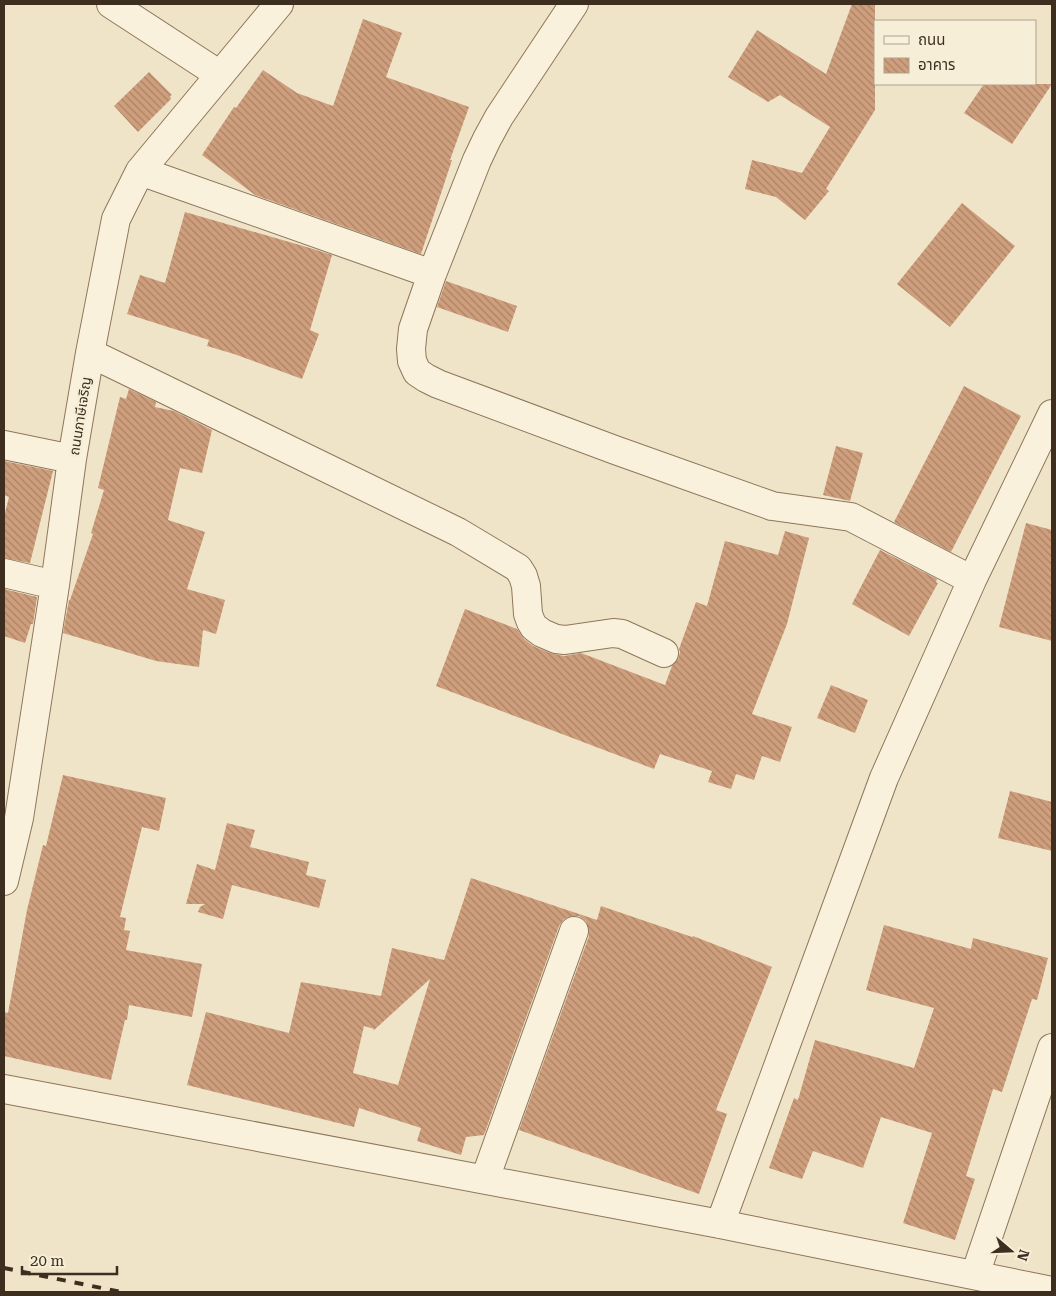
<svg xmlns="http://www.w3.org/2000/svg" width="1056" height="1296" font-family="'Roboto Serif','Noto Sans Thai',serif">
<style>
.building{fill:url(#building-back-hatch);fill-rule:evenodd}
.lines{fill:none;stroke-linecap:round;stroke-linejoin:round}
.minor-casing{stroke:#8d765c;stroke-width:30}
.minor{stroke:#faf1dc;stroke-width:28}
.rail{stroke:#3d2e20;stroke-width:4;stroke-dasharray:9 9;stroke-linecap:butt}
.labels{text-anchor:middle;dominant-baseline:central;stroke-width:5;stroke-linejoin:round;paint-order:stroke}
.street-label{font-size:14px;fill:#3d2e20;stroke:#f7eed8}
</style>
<defs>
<pattern id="building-back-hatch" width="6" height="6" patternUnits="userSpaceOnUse" patternTransform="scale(1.25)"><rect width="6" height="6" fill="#cf9f7d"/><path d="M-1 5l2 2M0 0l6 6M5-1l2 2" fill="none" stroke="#a98266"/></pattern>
</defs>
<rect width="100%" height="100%" fill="#f0e4c8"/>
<path class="building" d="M 852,4 L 875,4 L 875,110 L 826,189 L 829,191 L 805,220 L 776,197 L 745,189 L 752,160 L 802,173 L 830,127 L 780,95 L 768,102 L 728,77 L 757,30 L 826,74 Z
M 363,19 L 402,33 L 386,77 L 469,107 L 450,160 L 452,160 L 421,254 L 255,195 L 202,155 L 234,107 L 236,108 L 263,70 L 297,93 L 333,106 Z
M 149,72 L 172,95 L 170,96 L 171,99 L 138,132 L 114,106 Z
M 984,84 L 1052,84 L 1012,144 L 964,113 Z
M 962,203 L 1015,246 L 950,327 L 897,284 Z
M 185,212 L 310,248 L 332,255 L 310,330 L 319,334 L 302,379 L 234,354 L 207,346 L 209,340 L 127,314 L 140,275 L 165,283 Z
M 446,281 L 517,306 L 508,332 L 437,307 Z
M 964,386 L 1021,416 L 951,552 L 894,522 Z
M 129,389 L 156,402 L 155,407 L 174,411 L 212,430 L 202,473 L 180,468 L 168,520 L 205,532 L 187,589 L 225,600 L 216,634 L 203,630 L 199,667 L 156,661 L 63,633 L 69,600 L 70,600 L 93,534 L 91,533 L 104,490 L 98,488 L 120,397 L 126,399 Z
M 836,446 L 863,453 L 850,501 L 823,495 Z
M 4,461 L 53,471 L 30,563 L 4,558 L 4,517 L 9,497 L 4,495 Z
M 1026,523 L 1052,530 L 1052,641 L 999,627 Z
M 785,531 L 809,538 L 787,624 L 752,714 L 792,727 L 780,762 L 762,756 L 754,780 L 736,774 L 731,789 L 708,782 L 712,771 L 660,754 L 654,769 L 436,686 L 465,609 L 517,629 L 524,639 L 533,646 L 550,653 L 564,656 L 581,653 L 665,685 L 672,666 L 678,659 L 680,652 L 679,649 L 696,602 L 707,606 L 725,541 L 778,555 Z
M 880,550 L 937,579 L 936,582 L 938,583 L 909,636 L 852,604 Z
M 4,589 L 37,597 L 33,624 L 31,624 L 25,643 L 4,636 Z
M 831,685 L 868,700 L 855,733 L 817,718 Z
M 63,775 L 166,798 L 159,831 L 142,827 L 120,917 L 126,918 L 124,930 L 130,931 L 126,950 L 202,964 L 192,1017 L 129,1005 L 127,1020 L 125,1020 L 111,1080 L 4,1056 L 4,1012 L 8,1013 L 27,910 L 43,845 L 46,846 Z
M 1010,791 L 1052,802 L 1052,851 L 998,838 Z
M 227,823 L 255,830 L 250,847 L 309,862 L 306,875 L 326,880 L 319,908 L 232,885 L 223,919 L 198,912 L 200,907 L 205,904 L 186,904 L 197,864 L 215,870 Z
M 471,878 L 597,920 L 601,906 L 692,937 L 693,936 L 772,967 L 716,1110 L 727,1114 L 699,1194 L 519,1130 L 589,936 L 589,929 L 586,921 L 579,916 L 572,916 L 564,919 L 559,926 L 484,1135 L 466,1137 L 461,1155 L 417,1141 L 421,1128 L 359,1108 L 354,1127 L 187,1085 L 206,1012 L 289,1033 L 301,982 L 381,996 L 392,948 L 444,960 ZM 430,979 L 398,1085 L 353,1073 L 364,1026 L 374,1029 L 373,1031 Z
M 884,925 L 971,949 L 973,938 L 1048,958 L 1037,1000 L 1032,999 L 1002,1092 L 993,1089 L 966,1176 L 975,1179 L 955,1240 L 903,1223 L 932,1133 L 881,1117 L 863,1168 L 813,1151 L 802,1179 L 769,1168 L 794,1098 L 798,1100 L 815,1040 L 914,1068 L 934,1008 L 866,990 Z"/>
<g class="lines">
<defs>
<path id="minor" d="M 111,4 L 220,75
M 574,4 L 499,117 L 487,139 L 477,160 L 432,274 L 413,329 L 411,349 L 412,361 L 417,372 L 426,378 L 438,384 L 615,450 L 772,506 L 851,517 L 972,580
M 140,171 L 432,274
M 90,353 L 458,532 L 518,568 L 523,576 L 526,586 L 528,614 L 531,622 L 534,627 L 542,633 L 556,639 L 565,640 L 613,633 L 622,634 L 664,653
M 4,445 L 72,459
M 4,573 L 55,585
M 4,881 L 19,818 L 55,585 L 72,459 L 90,353 L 116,219 L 140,171 L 279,4
M 4,1089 L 720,1224 L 1052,1291
M 485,1179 L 574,931
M 720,1224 L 884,778 L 972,580 L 1052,414
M 975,1275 L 1052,1048"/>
</defs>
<use href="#minor" class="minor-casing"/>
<use href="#minor" class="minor"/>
<path class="rail" d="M 4,1268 L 121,1292"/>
</g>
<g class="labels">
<g class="street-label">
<text transform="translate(80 416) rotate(-81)">ถนนภาษีเจริญ</text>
</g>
</g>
<rect width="1056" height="1296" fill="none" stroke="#3d2e20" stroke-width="10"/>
<rect x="874" y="20" width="162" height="65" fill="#f7eed8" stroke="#ada18e"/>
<rect x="884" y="36" width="25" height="8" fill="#faf1dc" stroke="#ada18e"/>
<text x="918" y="45" font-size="15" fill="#3d2e20">ถนน</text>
<rect x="884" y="58" width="25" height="15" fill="url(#building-back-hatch)" stroke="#ada18e"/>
<text x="918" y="70" font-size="15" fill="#3d2e20">อาคาร</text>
<g transform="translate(1011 1251) rotate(109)" stroke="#f7eed8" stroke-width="4" paint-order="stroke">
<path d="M0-4L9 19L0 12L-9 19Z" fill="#3d2e20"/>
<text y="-8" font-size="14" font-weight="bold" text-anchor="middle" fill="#3d2e20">N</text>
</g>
<path d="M22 1266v8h95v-8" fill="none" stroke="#3d2e20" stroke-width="2.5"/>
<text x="30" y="1266" font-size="15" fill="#3d2e20" stroke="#f7eed8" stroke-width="4" paint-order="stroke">20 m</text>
</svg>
